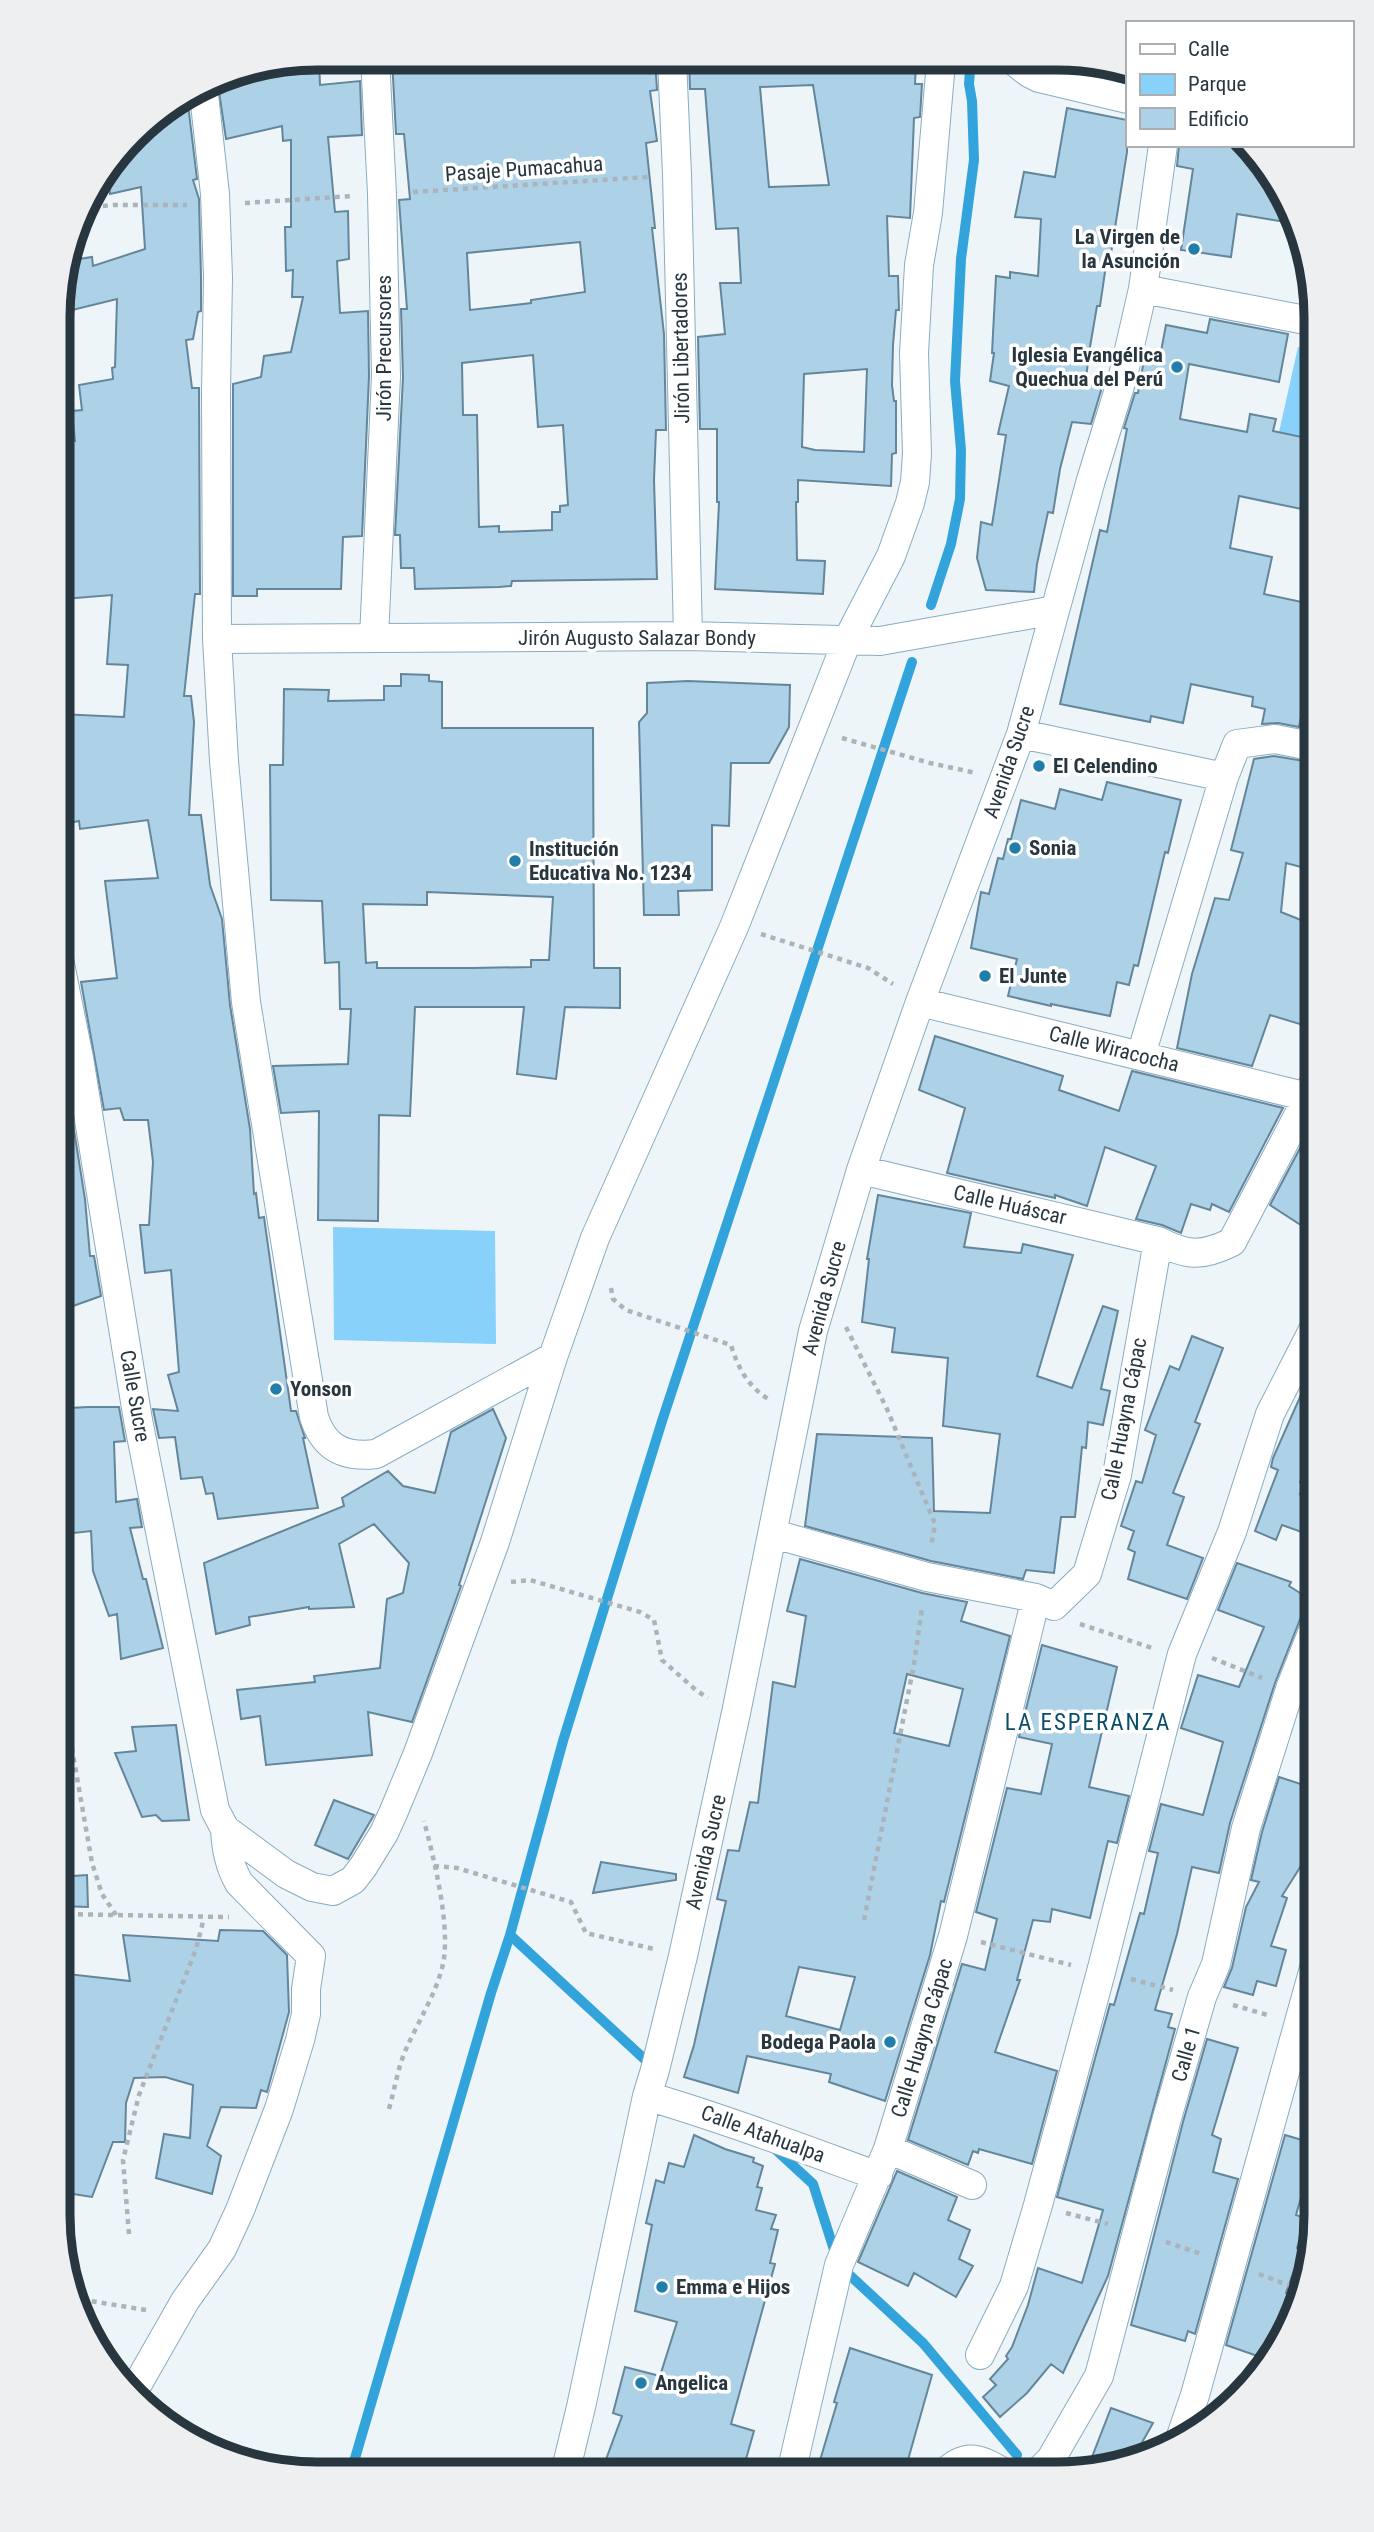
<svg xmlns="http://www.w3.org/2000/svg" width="1374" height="2532" font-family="'Roboto Condensed',sans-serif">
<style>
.green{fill:#87d1fb}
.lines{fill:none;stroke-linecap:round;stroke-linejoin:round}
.stream{stroke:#33a4db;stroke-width:10}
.building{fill:#add1e7;stroke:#64869b;stroke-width:2;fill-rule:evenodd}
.minor-casing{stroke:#89acc2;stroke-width:30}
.path{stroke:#abb4ba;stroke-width:4.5;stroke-dasharray:5 5;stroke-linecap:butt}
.minor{stroke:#fff;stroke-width:28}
.poi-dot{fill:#217eab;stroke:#fff;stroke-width:2.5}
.labels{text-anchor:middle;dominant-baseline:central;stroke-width:7;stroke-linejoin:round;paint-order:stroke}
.street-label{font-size:21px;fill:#28363f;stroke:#fff}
.poi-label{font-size:21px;font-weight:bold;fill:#28363f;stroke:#fff;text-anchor:start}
.neighbourhood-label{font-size:23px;letter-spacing:2px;fill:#094d6b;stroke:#fff}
.rim{fill:none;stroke:#28363f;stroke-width:9}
</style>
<rect width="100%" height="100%" fill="#eef5f9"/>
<path class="green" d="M 1298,347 L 1316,351 L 1316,440 L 1279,432 Z
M 333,1227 L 495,1231 L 496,1344 L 334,1340 Z"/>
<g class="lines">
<path class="stream" d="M 931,605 L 951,544 L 960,499 L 961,450 L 955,381 L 961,259 L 974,160 L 972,101 L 969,84 L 970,70 L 975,62
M 510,1935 L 653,2067
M 774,2148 L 813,2184 L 836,2256
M 843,2269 L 923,2343 L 1017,2455
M 351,2472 L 491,1993 L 510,1935 L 563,1741 L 662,1421 L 912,662"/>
</g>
<path class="building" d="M 319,58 L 320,85 L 360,81 L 362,135 L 328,137 L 335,212 L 348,211 L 349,259 L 337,261 L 340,313 L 368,311 L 369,376 L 362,536 L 343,537 L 341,589 L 257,589 L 257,596 L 233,596 L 233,384 L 261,377 L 264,356 L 291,352 L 303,297 L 292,297 L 293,270 L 286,271 L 285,227 L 291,227 L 291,140 L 283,141 L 282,126 L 226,139 L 217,78 Z
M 392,58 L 655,60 L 657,90 L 650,91 L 657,141 L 646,143 L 655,228 L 652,228 L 664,334 L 666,430 L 656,430 L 654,480 L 657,579 L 512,581 L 511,586 L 499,587 L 415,589 L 414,568 L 401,568 L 400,535 L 395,535 L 403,377 L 401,309 L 407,309 L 399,200 L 410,199 L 404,134 L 396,134 ZM 580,242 L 585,292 L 531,300 L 531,303 L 470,310 L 467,253 ZM 533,355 L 538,427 L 563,425 L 568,505 L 560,506 L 560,512 L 552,512 L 552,530 L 499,532 L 499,526 L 479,527 L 477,415 L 463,415 L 462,363 Z
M 689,60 L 916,61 L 915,84 L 922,84 L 920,117 L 914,118 L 910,218 L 887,216 L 889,276 L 898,276 L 899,310 L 896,310 L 893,345 L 892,385 L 894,401 L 896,401 L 896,453 L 892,454 L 891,486 L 798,480 L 798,502 L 796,502 L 797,560 L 825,561 L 823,594 L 715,589 L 719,502 L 717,502 L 717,429 L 700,429 L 698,337 L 725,334 L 720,283 L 741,283 L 738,228 L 716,229 L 705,89 L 690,89 ZM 813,85 L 829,185 L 769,187 L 760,87 ZM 867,369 L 864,452 L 815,450 L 802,447 L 804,374 Z
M 187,96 L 197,179 L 193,180 L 199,199 L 201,277 L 201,311 L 198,312 L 193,339 L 186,340 L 192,388 L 199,388 L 200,594 L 195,594 L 184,696 L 191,696 L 194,722 L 189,815 L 201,815 L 210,885 L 222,919 L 230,1005 L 250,1129 L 254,1194 L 256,1193 L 259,1218 L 264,1217 L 291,1411 L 296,1411 L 305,1438 L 303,1438 L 318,1508 L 218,1519 L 213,1493 L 206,1494 L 202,1477 L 181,1479 L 175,1437 L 159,1438 L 153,1409 L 178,1411 L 168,1375 L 179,1372 L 171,1270 L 145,1273 L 140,1225 L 149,1225 L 153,1162 L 148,1120 L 124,1120 L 120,1108 L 104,1110 L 81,982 L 117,978 L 105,881 L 158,878 L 148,820 L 80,829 L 79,821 L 59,825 L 59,714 L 124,717 L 128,665 L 107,664 L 112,595 L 64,599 L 65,590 L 60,591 L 60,441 L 75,441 L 72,411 L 82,410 L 79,385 L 113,379 L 112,368 L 115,367 L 117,299 L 60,313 L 60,283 L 67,261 L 92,257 L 93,266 L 145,249 L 141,187 L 110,194 L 108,171 L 146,122 Z
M 1067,108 L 1127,120 L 1127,152 L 1109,266 L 1106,265 L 1100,306 L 1097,306 L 1090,347 L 1085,385 L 1102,387 L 1091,424 L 1072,422 L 1060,469 L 1053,513 L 1048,512 L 1037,564 L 1034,592 L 986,590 L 977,558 L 981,522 L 992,525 L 1006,435 L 998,434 L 1009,386 L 990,381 L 994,353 L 992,353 L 996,276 L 1010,278 L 1010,272 L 1038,276 L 1041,219 L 1015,217 L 1024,172 L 1055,177 Z
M 1179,145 L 1248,145 L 1272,173 L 1298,224 L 1237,214 L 1231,257 L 1181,250 L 1193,169 L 1177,166 Z
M 1210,319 L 1288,334 L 1279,382 L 1189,364 L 1180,419 L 1247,432 L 1250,414 L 1276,419 L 1273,431 L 1316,440 L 1316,512 L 1239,496 L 1230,548 L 1272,557 L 1264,594 L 1316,605 L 1316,705 L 1304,702 L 1299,727 L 1278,723 L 1262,724 L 1265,709 L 1252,706 L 1253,697 L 1191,684 L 1183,723 L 1151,716 L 1150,722 L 1060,704 L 1100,530 L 1107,532 L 1127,429 L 1124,428 L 1135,393 L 1138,393 L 1144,360 L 1159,362 L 1166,325 L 1207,333 Z
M 401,674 L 429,675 L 429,681 L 442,682 L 442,728 L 593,728 L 594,968 L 620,968 L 620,1008 L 565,1007 L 556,1079 L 517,1074 L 524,1007 L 415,1007 L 410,1116 L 379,1115 L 378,1221 L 318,1220 L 319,1111 L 281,1113 L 273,1066 L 348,1064 L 351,1009 L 340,1009 L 339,962 L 325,963 L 322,901 L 271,900 L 270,765 L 283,765 L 284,689 L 329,690 L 328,701 L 384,700 L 384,686 L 401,686 ZM 427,892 L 553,897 L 549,960 L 531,960 L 531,967 L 473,968 L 377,968 L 377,962 L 366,963 L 363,904 L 427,905 Z
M 688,681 L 790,685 L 789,727 L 769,763 L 731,763 L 729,826 L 712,825 L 712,890 L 678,891 L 679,915 L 644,915 L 639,722 L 647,713 L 647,683 Z
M 1274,756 L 1316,763 L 1316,871 L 1286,863 L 1281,912 L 1316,926 L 1316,1029 L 1270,1015 L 1252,1066 L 1177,1048 L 1192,974 L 1215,898 L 1229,900 L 1243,853 L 1231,850 L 1254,759 Z
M 1107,782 L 1181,800 L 1168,853 L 1165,852 L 1138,966 L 1134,965 L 1129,985 L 1117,982 L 1110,1016 L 1051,1004 L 1051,1006 L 1008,996 L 1017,959 L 971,948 L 981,892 L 989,894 L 998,858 L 1003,859 L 1008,839 L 1011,839 L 1021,800 L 1055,809 L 1060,789 L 1102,800 Z
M 935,1036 L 1063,1076 L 1059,1090 L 1119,1111 L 1132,1071 L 1283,1108 L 1229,1212 L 1212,1204 L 1210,1210 L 1191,1204 L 1181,1233 L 1162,1225 L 1136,1219 L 1156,1166 L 1105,1147 L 1087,1206 L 1055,1195 L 1055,1198 L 947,1173 L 965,1108 L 919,1090 Z
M 59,1043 L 71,1115 L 59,1117 Z
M 1316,1118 L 1316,1235 L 1270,1205 Z
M 73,1124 L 85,1199 L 90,1256 L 94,1256 L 101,1296 L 59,1311 L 59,1125 Z
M 878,1195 L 971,1213 L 964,1247 L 1021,1253 L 1023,1244 L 1073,1255 L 1037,1376 L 1072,1388 L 1103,1306 L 1118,1311 L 1101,1389 L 1110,1391 L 1103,1425 L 1088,1422 L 1086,1448 L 1082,1447 L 1075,1517 L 1061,1517 L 1054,1573 L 1026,1570 L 1023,1579 L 931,1561 L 805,1526 L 817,1434 L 932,1438 L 934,1511 L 990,1513 L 1000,1434 L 943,1426 L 948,1358 L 892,1352 L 895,1328 L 862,1322 L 869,1259 L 867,1259 Z
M 1192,1336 L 1223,1348 L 1195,1422 L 1200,1424 L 1173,1493 L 1184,1497 L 1167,1545 L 1203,1558 L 1187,1599 L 1128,1579 L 1135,1552 L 1128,1549 L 1134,1531 L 1121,1526 L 1136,1481 L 1142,1483 L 1156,1435 L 1145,1430 L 1170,1366 L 1179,1370 Z
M 1316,1361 L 1316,1443 L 1300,1482 L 1304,1484 L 1300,1494 L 1316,1498 L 1316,1517 L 1310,1535 L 1282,1525 L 1276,1540 L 1255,1531 L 1278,1470 L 1271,1467 L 1273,1458 Z
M 88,1407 L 119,1407 L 125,1441 L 114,1442 L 116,1502 L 137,1499 L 142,1527 L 130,1528 L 143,1579 L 146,1579 L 163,1648 L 121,1659 L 117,1614 L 109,1616 L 93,1571 L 91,1531 L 65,1534 L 64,1508 L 70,1507 L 70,1408 Z
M 493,1409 L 506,1438 L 459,1585 L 461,1586 L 412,1722 L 368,1712 L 372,1755 L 266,1765 L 260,1716 L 241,1719 L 237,1690 L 315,1682 L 314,1676 L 380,1668 L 387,1599 L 403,1593 L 409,1563 L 374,1524 L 339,1544 L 354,1607 L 309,1609 L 309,1607 L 249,1617 L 250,1625 L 216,1634 L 204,1563 L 344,1506 L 342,1498 L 388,1471 L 403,1486 L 435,1493 L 451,1432 Z
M 800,1559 L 922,1593 L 967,1602 L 961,1621 L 1010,1636 L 944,1902 L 941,1901 L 930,1955 L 885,2101 L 829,2082 L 831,2074 L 747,2056 L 738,2093 L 684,2077 L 694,2045 L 726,1901 L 717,1899 L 728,1850 L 739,1851 L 750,1802 L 758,1803 L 773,1682 L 795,1687 L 806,1616 L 787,1611 ZM 907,1674 L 963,1689 L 949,1746 L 894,1733 ZM 799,1967 L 855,1977 L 840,2030 L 786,2016 Z
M 1237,1563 L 1291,1582 L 1289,1586 L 1316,1603 L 1316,1607 L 1306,1610 L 1301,1617 L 1275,1683 L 1230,1823 L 1219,1873 L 1192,1867 L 1177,1934 L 1155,2010 L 1172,2014 L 1168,2027 L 1175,2029 L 1108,2276 L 1063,2373 L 1051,2364 L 1027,2393 L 1000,2417 L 983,2397 L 996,2385 L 990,2379 L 1008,2359 L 1006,2356 L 1012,2347 L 1028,2305 L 1038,2268 L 1082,2283 L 1103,2210 L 1057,2197 L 1110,2004 L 1114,2005 L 1140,1913 L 1144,1914 L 1158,1853 L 1149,1851 L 1161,1804 L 1203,1815 L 1223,1742 L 1181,1728 L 1198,1675 L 1239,1687 L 1264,1627 L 1218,1610 Z
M 1042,1645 L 1117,1667 L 1089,1787 L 1129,1796 L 1117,1843 L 1108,1841 L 1090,1918 L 1052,1909 L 1050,1922 L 1033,1920 L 1017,1980 L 1020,1980 L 995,2052 L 1057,2071 L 1032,2164 L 979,2149 L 978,2153 L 973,2151 L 968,2165 L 908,2140 L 962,1964 L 985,1970 L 997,1919 L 976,1912 L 1007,1788 L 1041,1794 L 1052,1744 L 1019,1737 Z
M 1316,1669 L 1316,1695 L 1307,1691 Z
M 176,1725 L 189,1820 L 162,1821 L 156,1815 L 142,1817 L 115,1753 L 136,1751 L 132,1727 Z
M 1279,1777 L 1316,1789 L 1316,1842 L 1282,1896 L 1287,1898 L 1271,1946 L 1286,1950 L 1276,1986 L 1257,1981 L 1253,1995 L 1224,1987 L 1232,1968 L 1246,1907 L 1259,1882 L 1251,1880 L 1262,1832 Z
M 334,1800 L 374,1815 L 348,1859 L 315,1845 Z
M 601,1862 L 676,1874 L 676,1880 L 593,1893 Z
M 87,1875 L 88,1907 L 58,1906 L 58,1877 Z
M 220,1930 L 263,1931 L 287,1955 L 289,2012 L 267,2092 L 261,2090 L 256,2108 L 221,2107 L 207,2146 L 221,2156 L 212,2194 L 156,2178 L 164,2134 L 190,2138 L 193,2085 L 165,2077 L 134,2078 L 126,2103 L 125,2142 L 113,2142 L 92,2197 L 61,2192 L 58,2182 L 58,2027 L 68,1974 L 130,1981 L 123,1935 L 218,1941 Z
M 1207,2039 L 1238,2048 L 1212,2135 L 1221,2139 L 1213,2172 L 1238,2179 L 1195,2334 L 1188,2331 L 1185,2341 L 1131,2325 L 1183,2122 Z
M 694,2135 L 725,2149 L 754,2158 L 753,2162 L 763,2166 L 757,2187 L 762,2188 L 756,2210 L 776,2215 L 771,2229 L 778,2230 L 770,2263 L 775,2264 L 731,2424 L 754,2431 L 742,2473 L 601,2473 L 622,2416 L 613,2413 L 625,2367 L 660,2376 L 677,2322 L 635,2311 L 652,2225 L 646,2223 L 656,2180 L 664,2183 L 669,2163 L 684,2167 Z
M 1285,2135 L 1316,2144 L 1316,2146 L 1296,2215 L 1307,2219 L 1297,2248 L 1301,2250 L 1286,2293 L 1302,2299 L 1269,2360 L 1226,2345 Z
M 897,2171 L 957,2197 L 948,2220 L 970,2230 L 959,2259 L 973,2266 L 956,2297 L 914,2273 L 908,2286 L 858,2262 Z
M 850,2348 L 932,2375 L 904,2474 L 816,2474 L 837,2403 L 834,2402 Z
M 1111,2408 L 1153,2423 L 1131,2462 L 1111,2465 L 1092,2457 Z"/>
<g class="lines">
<defs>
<path id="minor" d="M 672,60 L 677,174 L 688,636
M 1015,62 L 1029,73 L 1039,78 L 1127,99
M 203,86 L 215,194 L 218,277 L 216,392 L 217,639 L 224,761 L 246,1002 L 314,1417 C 324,1448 344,1458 376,1454 L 553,1357
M 1143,289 L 1316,322
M 374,638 L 386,376 L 382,194 L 375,58
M 217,639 L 688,636 L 880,641 L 1055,610
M 1021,734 L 1224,777
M 59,959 L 79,1058 L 138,1420 L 215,1810 L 225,1829 L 286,1874 L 312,1887 L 333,1891 L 353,1880 L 363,1867 L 384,1833 L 394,1811 L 418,1753 L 495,1542 L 553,1357 L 595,1238 L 734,927 L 847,641 L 891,556 L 910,503 L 915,482 L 917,454 L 914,353 L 919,265 L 928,213 L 941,62
M 920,1002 L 1308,1097
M 1141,1055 L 1224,777 L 1237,744 L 1275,739 L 1316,747
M 861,1170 L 1158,1241 C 1187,1256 1202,1257 1232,1242 L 1308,1097 L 1316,1076
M 774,1534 L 927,1577 L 1036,1598 L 1054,1606 L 1087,1574 L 1117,1475 L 1158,1241
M 647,2096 C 725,2119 801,2148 878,2176
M 888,2149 L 972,2185
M 980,2355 L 1014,2286 L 1038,2205 L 1101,1972 L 1182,1654 L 1232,1532 L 1270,1414 L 1316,1324
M 132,2394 L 185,2301 L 222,2249 L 240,2210 L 279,2109 L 300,2040 L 306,2014 L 306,1989 L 311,1956 L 239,1883 C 229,1865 226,1849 225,1829
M 1180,2439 L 1195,2395 L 1316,1961
M 565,2473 L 581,2407 L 647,2096 L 655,2070 L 683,1956 L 736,1713 L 813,1331 L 861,1170 L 920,1002 L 1021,734 L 1091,480 L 1123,376 L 1143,289 L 1163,145
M 791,2473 L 839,2265 L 888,2149 L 953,1936 L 1036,1598
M 944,2474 C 966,2451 981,2459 1006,2474
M 1036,2474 L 1051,2459 L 1099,2376 L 1167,2118 L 1202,1997 L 1216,1964 L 1246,1828 L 1290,1689 L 1316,1623"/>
</defs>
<use href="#minor" class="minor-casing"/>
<path class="path" d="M 413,192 L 648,177
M 245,203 L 352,196
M 83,208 L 113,205 L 187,205
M 842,738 L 930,763 L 976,773
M 761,934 L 868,968 L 893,984
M 611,1288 L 613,1299 L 626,1310 L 731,1345 C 738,1368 748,1387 770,1400
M 846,1327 L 887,1409 L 935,1524 L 931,1547
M 511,1582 L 530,1580 L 640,1612 L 654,1620 L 662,1660 L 697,1691 L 708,1698
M 1080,1624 L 1152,1648
M 1212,1658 L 1262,1678
M 58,1669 L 92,1863 L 102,1894 L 116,1915
M 434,1866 L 457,1868 L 571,1902 L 586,1933 L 654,1949
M 58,1914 L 229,1917
M 864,1920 L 914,1664 L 922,1608
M 981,1942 L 1071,1965
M 58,1971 L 62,1949 L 64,1914
M 1131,1979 L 1173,1990
M 1233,2005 L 1271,2016
M 389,2109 C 395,2088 398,2066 407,2047 C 419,2020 440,1987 444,1958 C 449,1919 434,1859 424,1821
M 1066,2213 L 1108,2224
M 129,2234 L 123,2160 L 139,2095 L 196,1949 L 204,1918
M 1166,2242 L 1204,2255
M 1259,2274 L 1304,2291
M 72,2298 L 146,2310"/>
<use href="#minor" class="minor"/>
</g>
<g class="poi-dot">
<circle cx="1194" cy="249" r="7"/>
<circle cx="1177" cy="367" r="7"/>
<circle cx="1039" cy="766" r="7"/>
<circle cx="1015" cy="848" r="7"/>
<circle cx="515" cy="861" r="7"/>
<circle cx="985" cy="976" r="7"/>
<circle cx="276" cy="1389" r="7"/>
<circle cx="890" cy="2042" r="7"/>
<circle cx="662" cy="2287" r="7"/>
<circle cx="641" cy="2383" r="7"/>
</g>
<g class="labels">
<g class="street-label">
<text transform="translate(524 169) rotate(-4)">Pasaje Pumacahua</text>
<text transform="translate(384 348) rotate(-90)">Jirón Precursores</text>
<text transform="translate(681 348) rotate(-91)">Jirón Libertadores</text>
<text x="637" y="638">Jirón Augusto Salazar Bondy</text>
<text transform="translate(1009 762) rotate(-71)">Avenida Sucre</text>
<text transform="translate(1114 1049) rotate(14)">Calle Wiracocha</text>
<text transform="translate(1010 1205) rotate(13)">Calle Huáscar</text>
<text transform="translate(824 1298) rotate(-75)">Avenida Sucre</text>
<text transform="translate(135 1396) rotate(80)">Calle Sucre</text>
<text transform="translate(1124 1419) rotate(-79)">Calle Huayna Cápac</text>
<text transform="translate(706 1852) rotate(-77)">Avenida Sucre</text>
<text transform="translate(922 2038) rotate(-73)">Calle Huayna Cápac</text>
<text transform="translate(1186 2054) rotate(-74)">Calle 1</text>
<text transform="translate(763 2134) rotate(20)">Calle Atahualpa</text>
</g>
<g class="poi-label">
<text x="1180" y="237" text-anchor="end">La Virgen de<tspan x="1180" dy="24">la Asunción</tspan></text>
<text x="1163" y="355" text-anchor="end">Iglesia Evangélica<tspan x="1163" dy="24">Quechua del Perú</tspan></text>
<text x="1053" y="766">El Celendino</text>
<text x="1029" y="848">Sonia</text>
<text x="529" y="849">Institución<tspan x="529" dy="24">Educativa No. 1234</tspan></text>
<text x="999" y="976">El Junte</text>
<text x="290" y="1389">Yonson</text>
<text x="876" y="2042" text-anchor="end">Bodega Paola</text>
<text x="676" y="2287">Emma e Hijos</text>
<text x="655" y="2383">Angelica</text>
</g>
<g class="neighbourhood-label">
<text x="1088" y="1722">LA ESPERANZA</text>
</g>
</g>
<path d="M0 0H1374V2532H0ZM317 70H1057A247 247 0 0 1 1304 317V2215A247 247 0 0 1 1057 2462H317A247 247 0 0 1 70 2215V317A247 247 0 0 1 317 70Z" fill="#eeeff0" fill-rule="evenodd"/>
<path class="rim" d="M317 70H1057A247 247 0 0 1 1304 317V2215A247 247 0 0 1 1057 2462H317A247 247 0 0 1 70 2215V317A247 247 0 0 1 317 70Z"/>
<rect x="1126" y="21" width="228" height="126" fill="#ffffff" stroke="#a9afb2" stroke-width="2"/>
<rect x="1140" y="44" width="35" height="10" fill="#ffffff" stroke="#a9afb2" stroke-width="2"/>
<text x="1188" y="56" font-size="21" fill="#28363f">Calle</text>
<rect x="1140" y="74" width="35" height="21" fill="#87d1fb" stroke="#a9afb2" stroke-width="2"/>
<text x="1188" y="91" font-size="21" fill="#28363f">Parque</text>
<rect x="1140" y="108" width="35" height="21" fill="#add1e7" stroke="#a9afb2" stroke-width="2"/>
<text x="1188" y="126" font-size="21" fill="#28363f">Edificio</text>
</svg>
